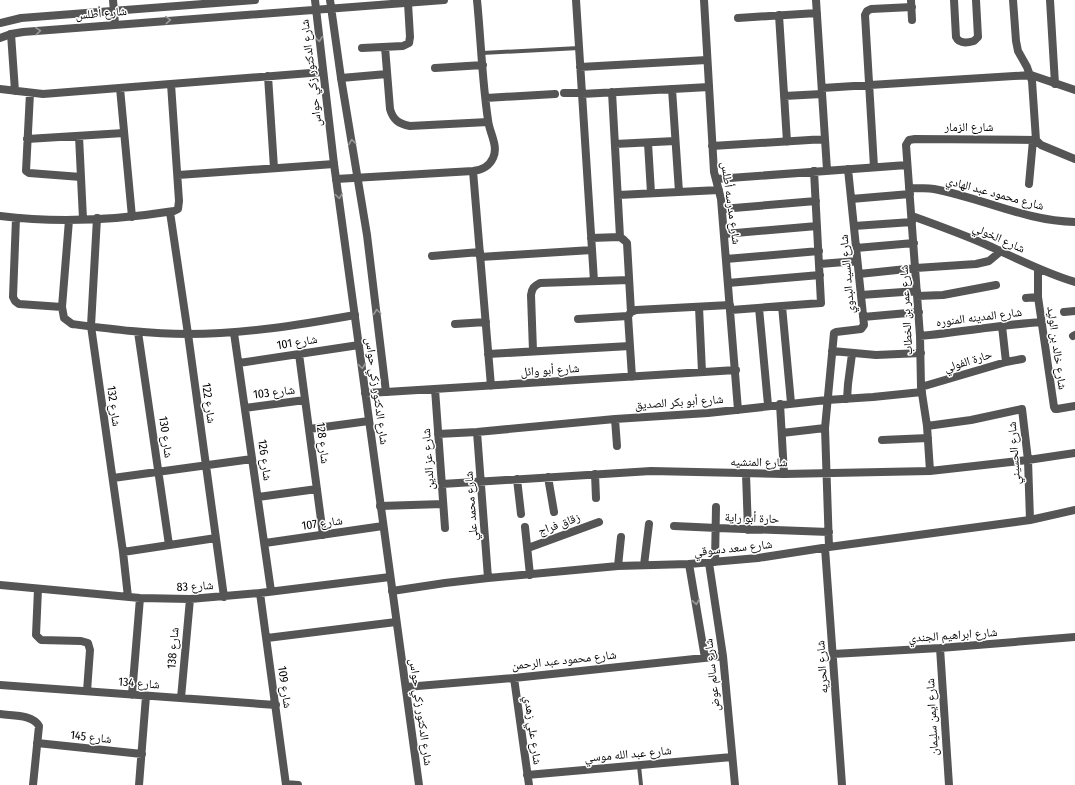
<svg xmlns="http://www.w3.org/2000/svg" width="1075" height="785" font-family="'Fira Sans Condensed','Noto Naskh Arabic',sans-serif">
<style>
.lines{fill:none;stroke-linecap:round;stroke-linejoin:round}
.service{stroke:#555;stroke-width:4}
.minor{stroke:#555;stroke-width:8}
.tertiary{stroke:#555;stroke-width:8}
.oneway{stroke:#999}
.labels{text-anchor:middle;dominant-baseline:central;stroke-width:3;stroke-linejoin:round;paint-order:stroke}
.street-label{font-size:12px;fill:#000;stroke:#fff}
</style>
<rect width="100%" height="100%" fill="#fff"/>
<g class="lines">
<path class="service" d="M 482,53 L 579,48
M 639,766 L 641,785"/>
<path class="minor" d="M 113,0 L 115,24
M 576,0 L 594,281
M 704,0 L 714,172 L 721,199 L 738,410
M 816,0 L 827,170
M 911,0 L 912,20
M 954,0 L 956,37 C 959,44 967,43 974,41 L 978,37 L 976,0
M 1013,0 L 1016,41 L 1018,51 L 1027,67 L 1032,81 L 1036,140 L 1041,145 L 1075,159
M 1050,0 L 1055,84
M 779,15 L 787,142
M 738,18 L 817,13
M 11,34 L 15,91
M 385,47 L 390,109 C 393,120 399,124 410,126 L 488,122
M 362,48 L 403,46 L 409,43 L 410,37 L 408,3
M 580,67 L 707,60
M 435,68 L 483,65
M 268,76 L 274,168
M 341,78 L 387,74
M 120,88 L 132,217
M 822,88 L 1031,75 L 1075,90
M 0,89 L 43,94 L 323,72
M 672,89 L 679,192
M 612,92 L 620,237
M 30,93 L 26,171 L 29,173 L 81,177
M 564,93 L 582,93
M 582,94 L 709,87
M 784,96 L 822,94
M 486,98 L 555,94
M 79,136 L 83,219
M 27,139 L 124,133
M 648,143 L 651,193
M 615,144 L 675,141
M 712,146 L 825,139
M 874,167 L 865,15 L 867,11 L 871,9 L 912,7
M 473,171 L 491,386
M 178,175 L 334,164
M 336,179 L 473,171 C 482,170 489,167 493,158 C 499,146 489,132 488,120 C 482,80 481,40 477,0
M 716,179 L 907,165
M 1029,184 L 1033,140
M 909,188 C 917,188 926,188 934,189 C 982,198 1026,221 1075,222
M 618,195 L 719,190
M 851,199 L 910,194
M 722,209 L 816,201
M 170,212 L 188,334 L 224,597
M 0,216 C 57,223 117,220 174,211 L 178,209 L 179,201 L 171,84
M 912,216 C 937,225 962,234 987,245 C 1016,258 1044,273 1075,282
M 16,218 L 13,297 L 15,301 L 19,304 L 62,307
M 97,218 L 91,326 L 123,552 L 128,597
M 69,220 L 62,307 L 64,318 L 72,324 C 111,329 149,334 188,334 C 244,334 299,325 355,315
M 854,226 L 912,222
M 724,234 L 817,226
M 591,238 L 620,237 L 624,240 L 627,243 L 631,312
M 856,248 L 914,243
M 432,256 L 480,252
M 480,257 L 592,250
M 726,259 L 819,251
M 820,264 L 857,261
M 1038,269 L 1038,297 L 1054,407 L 1055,409 L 1057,409 L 1075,406
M 859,274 L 916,268 L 976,264 L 989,261 L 1001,251
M 728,283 L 820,275
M 861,295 L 917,291
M 917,296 L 943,295 L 996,285
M 1026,298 L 1038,297
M 782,306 L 791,403
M 699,307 L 702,372
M 759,308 L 768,405
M 731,310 L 821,303 L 814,171
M 1064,312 L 1075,311
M 863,317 L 919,312
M 578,319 L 628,316
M 455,324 L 486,322
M 1002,326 L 1006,362
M 138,332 L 169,545
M 234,333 L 271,591
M 920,336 C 961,332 1000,325 1041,322
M 1073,336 L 1075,335
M 533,351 L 531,295 C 532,288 534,286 540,283 L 629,280
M 832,351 L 876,355 L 921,353
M 299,354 L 323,535
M 488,354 L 630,346
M 239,363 L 359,345
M 632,377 L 628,316 L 631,312 L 636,310 L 730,305
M 921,387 L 1006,362 L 1022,359
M 435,389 L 445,528
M 386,392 L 736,370
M 847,399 L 848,384 L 852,354
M 780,404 L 784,474
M 245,408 L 305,400
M 615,419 L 617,446
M 927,426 L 971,420 L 1022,409 L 1028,460 L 1030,520
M 309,429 L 369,421
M 477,432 L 488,578
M 782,433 L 825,428
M 438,434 L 477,432 L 615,419 L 708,413 L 827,400 L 873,397 L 922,392
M 882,440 L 928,438
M 930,471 L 927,426 L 921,387 L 920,336 L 906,145 L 909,140 L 915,139 L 1036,140
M 595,474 L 596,498
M 746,474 L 748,530
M 548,477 L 554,512
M 113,478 L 252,459
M 517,479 L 521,514
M 442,484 L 651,471 L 784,474 L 930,471 L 1028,460 L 1075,453
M 258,497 L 317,489
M 380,506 L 443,504
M 674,526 L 717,528 L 829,532
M 525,527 L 530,575
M 265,543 L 383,526
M 829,547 L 825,428 L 834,333 L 836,332 L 861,329 L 864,325 L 848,169
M 528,548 L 599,522
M 825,548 L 842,785
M 123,552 L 216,538
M 715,562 L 716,507
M 709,563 L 723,656 L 735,785
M 689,564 L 705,658
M 644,565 L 649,524
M 618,566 L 621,537
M 0,585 L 140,598 L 190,599 L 260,593 L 390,577
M 38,589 L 36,635 L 41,640 L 81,641 L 88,643 L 90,650 L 87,691
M 392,591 L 445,583 L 488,578 L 618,566 L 689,564 L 758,558 L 829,547 L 1030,520 L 1075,510
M 260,593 L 286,785
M 267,638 L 396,622
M 940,648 L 949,785
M 833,654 L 940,648 L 1075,637
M 514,678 L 529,785
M 0,685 L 276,705
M 406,687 L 514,678 L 723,656
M 132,695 L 140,598
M 181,698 L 190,599
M 0,714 C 12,716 32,714 39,726 L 33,785
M 37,743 L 142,754
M 527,775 L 732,757
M 286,784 L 298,785
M 139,785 L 146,696"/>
<path class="tertiary" d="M 315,0 L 334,164 L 419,785
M 330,0 L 341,78 L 367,235 L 386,392 L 365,393
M 0,23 L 21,18 L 255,0
M 0,38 L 11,34 L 23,32 L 444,0"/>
</g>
<defs><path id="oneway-chevron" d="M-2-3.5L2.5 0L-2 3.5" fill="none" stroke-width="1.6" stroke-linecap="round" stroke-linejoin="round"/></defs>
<g class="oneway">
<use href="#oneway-chevron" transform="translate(168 20) rotate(-4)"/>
<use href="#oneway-chevron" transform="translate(38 31) rotate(-5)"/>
<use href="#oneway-chevron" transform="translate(319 39) rotate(83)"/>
<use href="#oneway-chevron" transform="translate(352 142) rotate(-99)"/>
<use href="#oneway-chevron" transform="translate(339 196) rotate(82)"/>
<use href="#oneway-chevron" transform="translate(377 312) rotate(-97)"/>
<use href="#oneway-chevron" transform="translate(362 366) rotate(82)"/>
<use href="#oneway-chevron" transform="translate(696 602) rotate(80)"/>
</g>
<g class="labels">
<g class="street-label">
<text transform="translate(101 13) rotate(-5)">شارع أطلس</text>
<text transform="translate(311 73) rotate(-97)">شارع الدكتور زكي حواس</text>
<text x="969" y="127">شارع الزمار</text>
<text transform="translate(995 193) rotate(15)">شارع محمود عبد الهادي</text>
<text transform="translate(731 203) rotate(82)">شارع مدرسه أطلس</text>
<text transform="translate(999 238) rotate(24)">شارع الخولي</text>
<text transform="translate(847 274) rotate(-95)">شارع السيد البدوي</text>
<text transform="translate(906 310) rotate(-93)">شارع عمر بن الخطاب</text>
<text transform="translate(979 317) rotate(-7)">شارع المدينه المنوره</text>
<text transform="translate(297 342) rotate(-9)">شارع 101</text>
<text transform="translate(1057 348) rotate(82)">شارع خالد بن الوليد</text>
<text transform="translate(968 361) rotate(-17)">حارة الفولي</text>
<text transform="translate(550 370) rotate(-4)">شارع أبو وائل</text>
<text transform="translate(377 391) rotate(82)">شارع الدكتور زكي حواس</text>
<text transform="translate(274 392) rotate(-7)">شارع 103</text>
<text transform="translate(679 402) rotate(-4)">شارع أبو بكر الصديق</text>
<text transform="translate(209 403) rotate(82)">شارع 122</text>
<text transform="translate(114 406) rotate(82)">شارع 132</text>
<text transform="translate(166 437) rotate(82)">شارع 130</text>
<text transform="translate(323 443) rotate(83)">شارع 128</text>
<text transform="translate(1014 453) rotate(-94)">شارع الحسيني</text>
<text transform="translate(428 459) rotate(-94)">شارع عز الدين</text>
<text transform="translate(265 460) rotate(82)">شارع 126</text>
<text transform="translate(759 462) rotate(1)">شارع المنشيه</text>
<text transform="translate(471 506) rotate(-94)">شارع محمد علي</text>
<text transform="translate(752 518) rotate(2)">حارة أبو راية</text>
<text transform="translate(322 523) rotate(-8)">شارع 107</text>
<text transform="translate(559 524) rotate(-20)">زقاق فراج</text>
<text transform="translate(733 548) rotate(-6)">شارع سعد دسوقي</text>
<text transform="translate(195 586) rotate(-3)">شارع 83</text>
<text transform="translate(953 635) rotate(-4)">شارع ابراهيم الجندي</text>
<text transform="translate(173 648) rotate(-85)">شارع 138</text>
<text transform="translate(564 660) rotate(-6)">شارع محمود عبد الرحمن</text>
<text transform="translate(822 667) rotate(-94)">شارع الحريه</text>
<text transform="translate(712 675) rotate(-96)">شارع سالم عوض</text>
<text transform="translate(139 683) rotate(4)">شارع 134</text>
<text transform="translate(285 687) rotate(82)">شارع 109</text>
<text transform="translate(421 712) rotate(82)">شارع الدكتور زكي حواس</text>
<text transform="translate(932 717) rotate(-93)">شارع ايمن سليمان</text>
<text transform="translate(533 730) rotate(82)">شارع علي زهدي</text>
<text transform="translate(91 737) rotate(6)">شارع 145</text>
<text transform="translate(628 754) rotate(-5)">شارع عبد الله موسي</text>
</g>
</g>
</svg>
